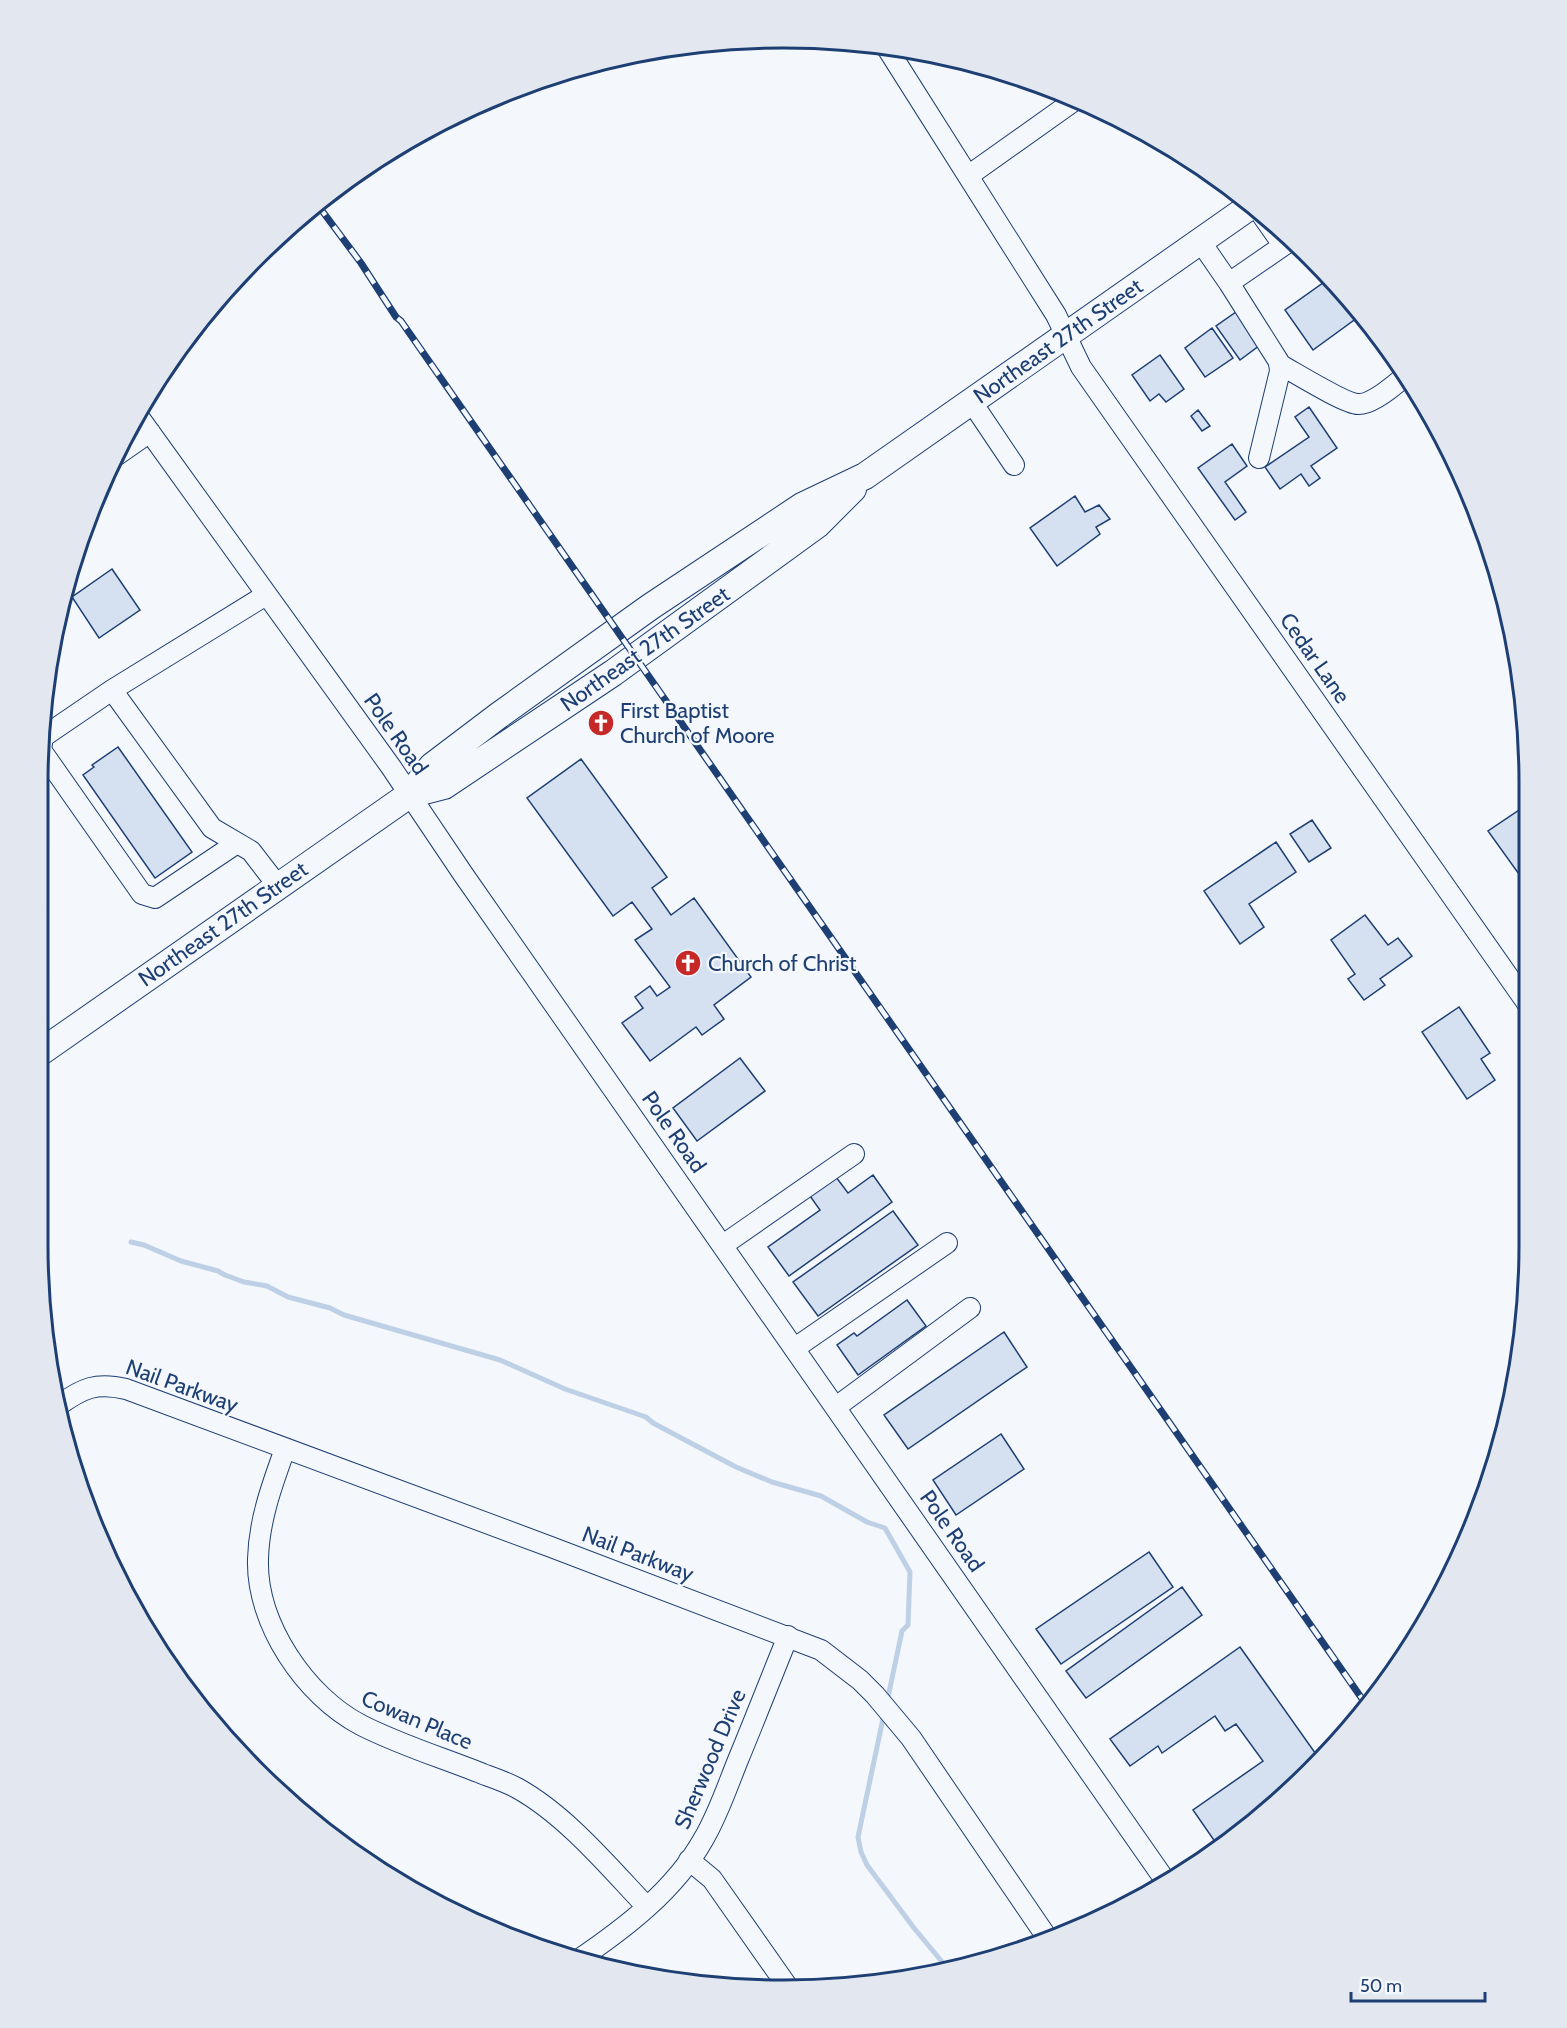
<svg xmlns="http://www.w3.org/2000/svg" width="1567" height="2028" font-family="Cabin,sans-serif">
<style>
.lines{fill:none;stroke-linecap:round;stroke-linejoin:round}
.stream{stroke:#bed0e5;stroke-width:5}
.building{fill:#d5e0f0;stroke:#1d3f73;stroke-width:1.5}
.minor-casing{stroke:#1d3f73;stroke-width:22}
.major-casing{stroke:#1d3f73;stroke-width:28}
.minor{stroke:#f4f7fb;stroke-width:20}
.major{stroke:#f4f7fb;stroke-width:26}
.rail-casing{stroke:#1d3f73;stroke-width:7}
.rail{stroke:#f4f7fb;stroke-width:4.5;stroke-dasharray:14;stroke-linecap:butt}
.labels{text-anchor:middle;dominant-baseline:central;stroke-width:4.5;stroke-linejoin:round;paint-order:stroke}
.street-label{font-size:22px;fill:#1d3f73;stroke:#f4f7fb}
.poi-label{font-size:22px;fill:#1d3f73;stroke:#f4f7fb;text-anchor:start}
.rim{fill:none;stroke:#1d3f73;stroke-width:3}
</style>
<rect width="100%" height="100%" fill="#f4f7fb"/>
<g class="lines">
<path class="stream" d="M 131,1242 L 144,1245 L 181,1261 L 218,1271 L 225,1275 L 244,1282 L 267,1286 L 288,1297 L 330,1308 L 344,1315 L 500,1360 L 565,1389 L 646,1417 L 653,1423 L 736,1467 L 772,1482 L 821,1496 L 867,1522 L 885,1528 L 910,1572 L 908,1625 L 902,1631 L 887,1702
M 884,1714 L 858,1837 L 861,1852 L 867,1865 L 914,1928 L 948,1969"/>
</g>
<path class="building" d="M 1330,278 L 1344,291 L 1361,315 L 1313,350 L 1285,310 Z
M 1236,312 L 1260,345 L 1240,360 L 1216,326 Z
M 1212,328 L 1233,358 L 1205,377 L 1185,348 Z
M 1160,355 L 1184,389 L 1166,402 L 1159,394 L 1150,401 L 1132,375 Z
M 1309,407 L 1337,448 L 1311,466 L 1320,478 L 1309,486 L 1301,474 L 1280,489 L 1265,467 L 1309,437 L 1295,417 Z
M 1198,410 L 1210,426 L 1202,431 L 1191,416 Z
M 1232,444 L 1247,466 L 1225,482 L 1246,512 L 1235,520 L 1198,468 Z
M 1075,496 L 1085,512 L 1099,505 L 1110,519 L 1096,527 L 1100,534 L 1057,566 L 1030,528 Z
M 112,569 L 140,610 L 99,638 L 72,597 Z
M 118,747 L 192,852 L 155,878 L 83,775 L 94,767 L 92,765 Z
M 581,759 L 667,877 L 652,888 L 671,915 L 694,898 L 751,977 L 714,1005 L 724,1019 L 702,1035 L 696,1027 L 650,1061 L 622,1023 L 643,1008 L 635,997 L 650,986 L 657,996 L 670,987 L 635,940 L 652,929 L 632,902 L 613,916 L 527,798 Z
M 1528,804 L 1528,872 L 1521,877 L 1488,831 Z
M 1312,820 L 1331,848 L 1309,862 L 1290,834 Z
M 1276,842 L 1296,872 L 1249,904 L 1264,927 L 1240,944 L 1204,891 Z
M 1365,915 L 1388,945 L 1398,938 L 1412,956 L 1380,979 L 1385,985 L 1364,1000 L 1348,979 L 1355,974 L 1331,940 Z
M 1459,1007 L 1490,1053 L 1481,1059 L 1495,1080 L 1467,1099 L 1422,1032 Z
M 740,1058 L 765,1091 L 697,1141 L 673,1108 Z
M 873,1175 L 892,1202 L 789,1276 L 768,1247 L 820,1210 L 810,1196 L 836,1177 L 848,1193 Z
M 893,1211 L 918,1245 L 818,1316 L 793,1282 Z
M 907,1300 L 926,1326 L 858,1375 L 837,1345 L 854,1333 L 857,1336 Z
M 1004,1332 L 1027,1367 L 908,1449 L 884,1415 Z
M 1001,1434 L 1024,1469 L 956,1515 L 933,1480 Z
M 1149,1552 L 1173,1587 L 1061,1664 L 1036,1629 Z
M 1182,1587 L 1202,1615 L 1086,1698 L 1066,1671 Z
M 1240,1647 L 1318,1757 L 1276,1805 L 1218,1846 L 1193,1810 L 1263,1761 L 1236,1724 L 1225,1731 L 1215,1716 L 1162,1753 L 1158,1746 L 1130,1766 L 1110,1739 Z"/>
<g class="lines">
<defs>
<path id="minor" d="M 887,48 L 1056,315 L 1081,367 L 1529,1006
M 968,176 L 1075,100
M 1259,211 L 1283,245
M 1200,241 L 1229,283 L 1290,241
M 1229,283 L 1279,362 L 1280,371 L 1259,458
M 1279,364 C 1294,372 1345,404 1358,404 C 1371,405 1395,385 1405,376
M 971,401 L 1014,465
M 136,413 L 391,767 L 463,874 L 1167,1883
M 117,455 L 150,432
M 266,595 L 112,690 L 212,828 L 251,851 L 278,886
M 112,690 L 43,737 L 41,750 L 142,894 L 155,898 L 237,843
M 723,1245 L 854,1154
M 795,1348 L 947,1243
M 59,1405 C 83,1388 96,1382 126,1389 L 551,1547 L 821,1650 L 860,1680 L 875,1695 L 911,1738 L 1046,1936
M 836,1407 L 970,1308
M 285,1449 C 272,1485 259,1520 258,1559 C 256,1623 305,1696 361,1725 C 400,1745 443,1758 483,1774 C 494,1778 506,1782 517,1788 C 566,1815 609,1867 647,1907
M 689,1860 L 712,1879 L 790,1990
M 578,1960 C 625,1928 674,1891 703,1840 C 718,1815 727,1787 738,1760 C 755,1719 771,1678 788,1636"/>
<path id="major" d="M 409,795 L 444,786 L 613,673 L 817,525 L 853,489
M 38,1054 L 409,795 L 432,766 L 498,716 L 650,607 L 802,506 L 865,476 L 1252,205"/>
</defs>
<use href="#minor" class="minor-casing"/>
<use href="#major" class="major-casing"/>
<use href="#minor" class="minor"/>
<use href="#major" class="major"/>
<defs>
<path id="rail" d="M 847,41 L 849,45
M 317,204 L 361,263 L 396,317 L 401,321 L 1365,1703"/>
</defs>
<use href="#rail" class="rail-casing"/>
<use href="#rail" class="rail"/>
</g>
<defs>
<symbol id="church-disc" viewBox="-11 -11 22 22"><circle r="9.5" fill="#c62828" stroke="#f4f7fb"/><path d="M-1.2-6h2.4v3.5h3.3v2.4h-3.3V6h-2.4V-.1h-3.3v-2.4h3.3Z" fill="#fff"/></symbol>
</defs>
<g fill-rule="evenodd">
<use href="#church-disc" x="586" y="708" width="30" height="30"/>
<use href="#church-disc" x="673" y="948" width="30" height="30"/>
</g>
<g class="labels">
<g class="street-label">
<text transform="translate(1058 341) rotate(-35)">Northeast 27th Street</text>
<text transform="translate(645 649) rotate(-35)">Northeast 27th Street</text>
<text transform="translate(1315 658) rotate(55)">Cedar Lane</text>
<text transform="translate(396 734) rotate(55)">Pole Road</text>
<text transform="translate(223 924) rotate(-35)">Northeast 27th Street</text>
<text transform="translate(674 1132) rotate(55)">Pole Road</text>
<text transform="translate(182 1386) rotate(20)">Nail Parkway</text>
<text transform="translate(952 1531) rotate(55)">Pole Road</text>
<text transform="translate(638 1554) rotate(21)">Nail Parkway</text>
<text transform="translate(417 1720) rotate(23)">Cowan Place</text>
<text transform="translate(710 1759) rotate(-67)">Sherwood Drive</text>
</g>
<g class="poi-label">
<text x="620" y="710">First Baptist<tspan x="620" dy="25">Church of Moore</tspan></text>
<text x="708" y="963">Church of Christ</text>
</g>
</g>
<path d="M0 0H1567V2028H0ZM783 48H784A735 735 0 0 1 1519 783V1245A735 735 0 0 1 784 1980H783A735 735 0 0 1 48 1245V783A735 735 0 0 1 783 48Z" fill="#e3e8f0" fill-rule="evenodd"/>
<path class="rim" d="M783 48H784A735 735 0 0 1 1519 783V1245A735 735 0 0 1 784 1980H783A735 735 0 0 1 48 1245V783A735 735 0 0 1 783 48Z"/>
<path d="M1351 1992v9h134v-9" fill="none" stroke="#1d3f73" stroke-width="3"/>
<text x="1360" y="1992" font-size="18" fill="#1d3f73" stroke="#f4f7fb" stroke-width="4.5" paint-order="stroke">50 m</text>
</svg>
